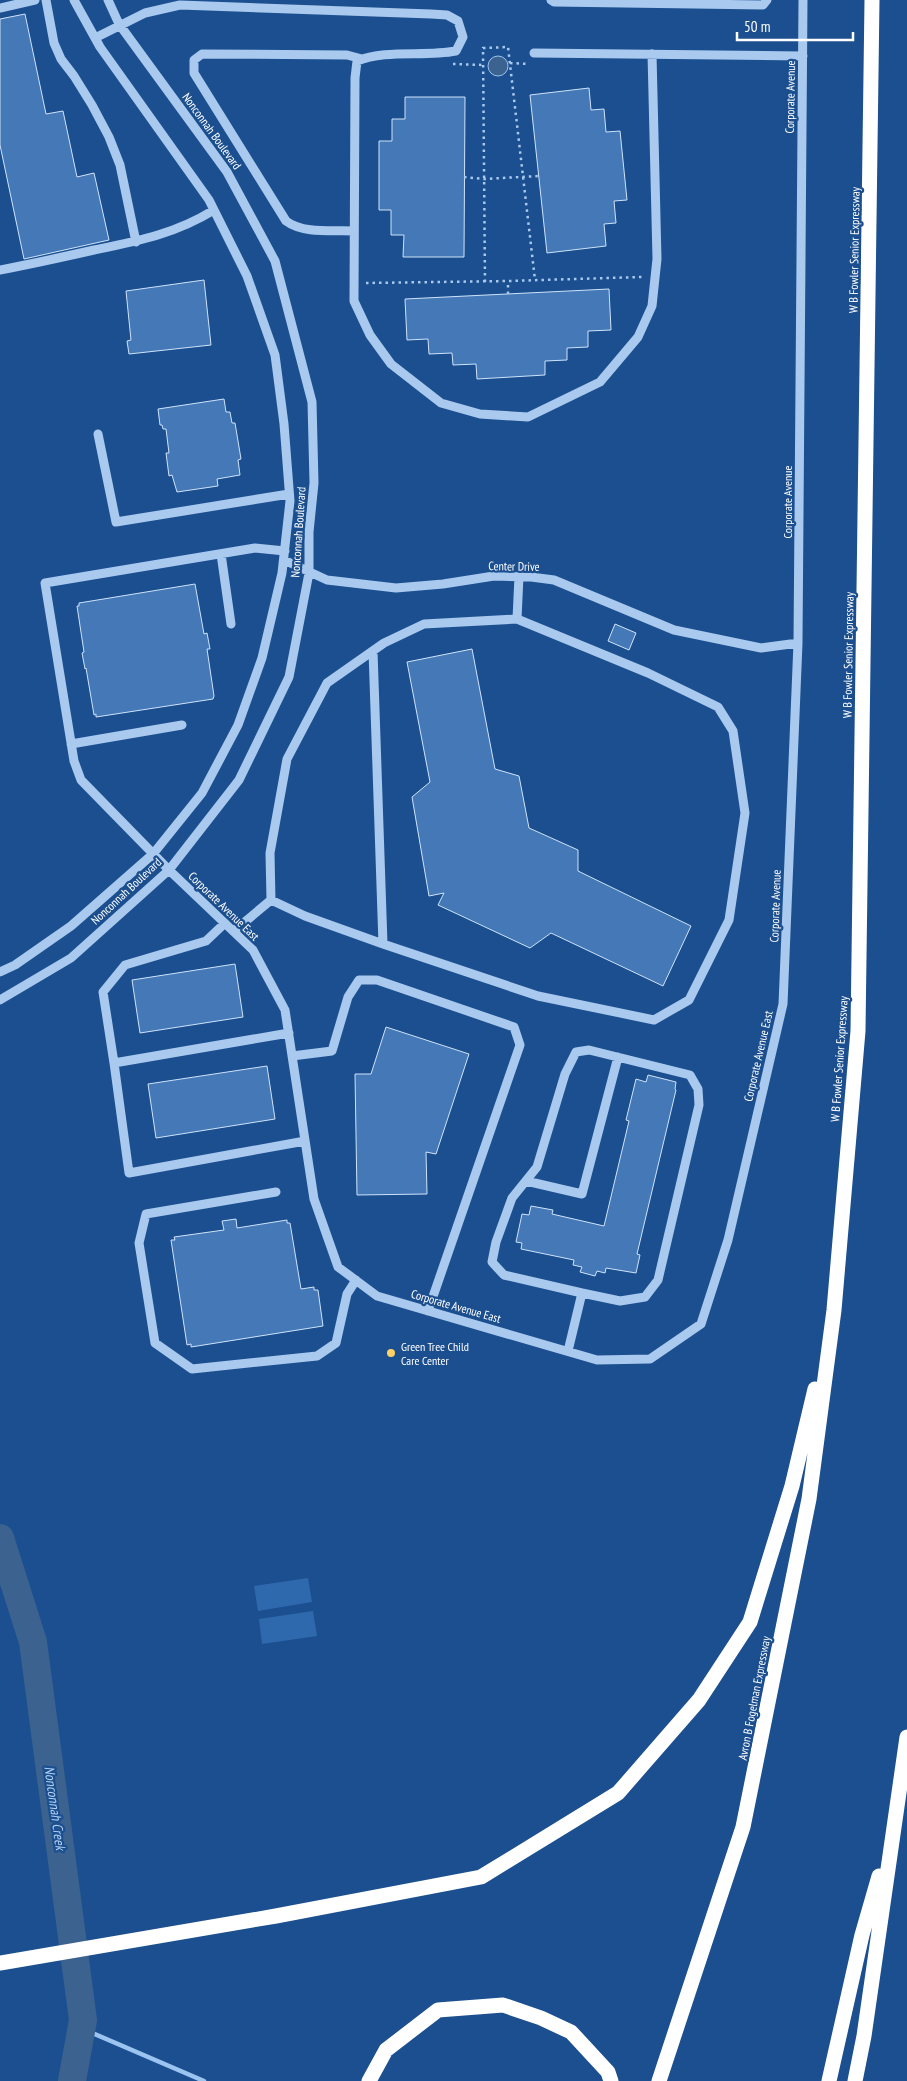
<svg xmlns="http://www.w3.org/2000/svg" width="907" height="2081" font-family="'PT Sans Narrow',sans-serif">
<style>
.green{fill:#2e69ad}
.water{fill:#3c6290;stroke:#9cc4f0}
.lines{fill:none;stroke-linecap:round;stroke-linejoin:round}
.stream{stroke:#9cc4f0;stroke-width:4.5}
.river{stroke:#3c6290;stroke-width:28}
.building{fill:#4478b7;stroke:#cfe3fa}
.path{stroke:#a9c9ee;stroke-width:2.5;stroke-dasharray:2.5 4;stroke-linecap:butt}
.minor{stroke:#a9c9ee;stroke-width:9}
.highway{stroke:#fff;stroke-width:15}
.poi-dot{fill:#ffd166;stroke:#1b4f8f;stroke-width:2}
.labels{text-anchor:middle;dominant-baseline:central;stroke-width:4.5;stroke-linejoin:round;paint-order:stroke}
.street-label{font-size:12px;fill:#fff;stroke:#1b4f8f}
.poi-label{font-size:12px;fill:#fff;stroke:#1b4f8f;text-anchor:start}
.water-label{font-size:14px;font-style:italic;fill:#b5d3f5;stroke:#1b4f8f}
</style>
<rect width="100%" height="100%" fill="#1b4f8f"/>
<path class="green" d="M 308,1578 L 312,1602 L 258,1611 L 254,1586 Z
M 313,1611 L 317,1636 L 262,1644 L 259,1619 Z"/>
<path class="water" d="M488 66a10 10 0 1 1 20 0a10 10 0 1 1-20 0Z"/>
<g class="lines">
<path class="stream" d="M 83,2029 L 204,2081"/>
<path class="river" d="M 0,1538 L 33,1642 L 83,2020 L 72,2081"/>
</g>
<path class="building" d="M 25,14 L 46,114 L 63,111 L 77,177 L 94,173 L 109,240 L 24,259 L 0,145 L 0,19 Z
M 589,88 L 591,110 L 604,109 L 606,132 L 620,131 L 627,200 L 614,201 L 616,223 L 604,224 L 606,246 L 547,253 L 530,95 Z
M 405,97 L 465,97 L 464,257 L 403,257 L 404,235 L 391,235 L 391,210 L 379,210 L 379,141 L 392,141 L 392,119 L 405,119 Z
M 204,280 L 211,345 L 129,354 L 127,341 L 131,340 L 126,291 Z
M 609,289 L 611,330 L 588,331 L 588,347 L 567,348 L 567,360 L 545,361 L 545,375 L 477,379 L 476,364 L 453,365 L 452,353 L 429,354 L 428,339 L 407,340 L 405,299 Z
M 224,399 L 226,412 L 230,412 L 232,423 L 235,423 L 241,459 L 238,460 L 240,475 L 217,479 L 218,486 L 177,492 L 172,475 L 169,476 L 166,453 L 169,453 L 166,429 L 163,429 L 162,425 L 160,425 L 158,409 Z
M 195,584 L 204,634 L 207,633 L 210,649 L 207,649 L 214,696 L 213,699 L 96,717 L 96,714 L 94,715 L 86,668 L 85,669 L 82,653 L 84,652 L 77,606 L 79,606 L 79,603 Z
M 615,624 L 636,633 L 629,650 L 608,641 Z
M 472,649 L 495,769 L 519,776 L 529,828 L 578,850 L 578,871 L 691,926 L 663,986 L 551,933 L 530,948 L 438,905 L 444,893 L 429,896 L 412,797 L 430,782 L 407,662 Z
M 235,964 L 243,1017 L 140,1033 L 132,980 Z
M 386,1027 L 469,1054 L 436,1154 L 426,1152 L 427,1194 L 357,1195 L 355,1074 L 371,1074 Z
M 267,1066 L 275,1119 L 156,1138 L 148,1084 Z
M 648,1075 L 676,1082 L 675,1089 L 676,1090 L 637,1254 L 640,1255 L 636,1273 L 606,1268 L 605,1273 L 597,1271 L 595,1276 L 580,1272 L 582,1267 L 573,1265 L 574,1260 L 521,1249 L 522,1243 L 516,1242 L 522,1214 L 529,1215 L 531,1206 L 553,1210 L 552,1214 L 604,1226 L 629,1121 L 626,1120 L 636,1079 L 646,1082 Z
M 236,1219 L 237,1228 L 287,1220 L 287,1223 L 290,1223 L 301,1289 L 314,1287 L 314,1290 L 318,1290 L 323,1326 L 191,1347 L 191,1344 L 187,1345 L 171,1240 L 175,1240 L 174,1237 L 224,1230 L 222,1221 Z"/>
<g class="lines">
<path class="path" d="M 510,63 L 528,64
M 453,64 L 483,65
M 464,177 L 484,179 L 539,176
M 485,282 L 483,48 L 508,47 L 535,280
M 366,283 L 508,281 L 642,277
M 508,294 L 508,281"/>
<path class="minor" d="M 46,0 L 54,43 L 61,59 L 74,76 L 92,105 L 109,137 L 120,165 L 136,242
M 551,0 L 554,2 L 763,5 L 767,0
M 0,8 L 35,0
M 95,38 L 145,13 L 180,5 L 431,14 L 447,15 L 458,21 L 463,37 L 456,51 C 424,57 386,49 357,61 L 355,78 L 354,301 L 370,335 L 391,364 L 441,403 L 480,414 L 528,417 L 600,382 L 638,337 L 652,306 L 657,259 L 652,54
M 534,53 L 803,56
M 354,231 C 333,230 303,234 286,221 L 194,73 L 194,60 L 202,54 L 347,55 L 362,59
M 0,270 C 31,264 63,257 94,250 C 138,241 175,234 214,210
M 98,434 L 116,522 L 289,494
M 285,551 L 255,548 L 45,583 L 74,761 L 81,780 L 169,870 L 253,950 L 285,1010 L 314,1199 L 338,1267 L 377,1296 L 597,1360 L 650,1359 L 701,1324 L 728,1240 L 783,1004 L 798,643 L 803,0
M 221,554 L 231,624
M 284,560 L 327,580 L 396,588 L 443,584 L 494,576 L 531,577 L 554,580 L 674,630 L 761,648 L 798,643
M 517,619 L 519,576
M 373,651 L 383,944
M 71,744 L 182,725
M 225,923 L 206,941 L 125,965 L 103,992 L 114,1063 L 289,1033
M 234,931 L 271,900 L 305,916 L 383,944 L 538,996 L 654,1020 L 689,1000 L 729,920 L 745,813 L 733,731 L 718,707 L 648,673 L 517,619 L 424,624 L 384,643 L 327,683 L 287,759 L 270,853 L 271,900
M 0,972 L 15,965 L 71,926 L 153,854 L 202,793 L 238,725 L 262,658 L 282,573 L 290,501 L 284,424 L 275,355 L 247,276 L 209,200 L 100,47 L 74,0
M 0,1000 L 71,958 L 169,870 L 239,780 L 289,677 L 309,573 L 309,532 L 314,483 L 312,402 L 275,261 L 227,172 L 119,24 L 108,0
M 292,1056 L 332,1051 L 348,997 L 359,980 L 377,980 L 514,1027 L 520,1045 L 428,1311
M 114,1063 L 129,1173 L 305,1141
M 526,1181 L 582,1194 L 618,1057
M 276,1192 L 146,1214 L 139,1243 L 155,1343 L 192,1369 L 317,1356 L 336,1343 L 347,1294 L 356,1280
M 568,1351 L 582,1293 L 620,1301 L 645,1297 L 658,1280 L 699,1105 L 698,1089 L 690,1075 L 589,1050 L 576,1052 L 565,1074 L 537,1167 L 512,1198 L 496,1242 L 492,1262 L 504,1275 L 582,1293"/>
<path class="highway" d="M 0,1963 L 276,1916 L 481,1877 L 618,1793 L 699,1700 L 750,1622 L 792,1486 L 815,1389
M 369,2081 L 386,2050 L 438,2010 L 503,2005 L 541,2018 L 571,2032 L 608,2072 L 611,2081
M 659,2081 L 743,1827 L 809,1499 L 834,1310 L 858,1031 L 872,0
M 829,2081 L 862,1935 L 879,1876
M 855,2081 L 864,2036 L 907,1737"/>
</g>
<circle class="poi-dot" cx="391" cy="1353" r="5"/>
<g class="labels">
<g class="street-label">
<text transform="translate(790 97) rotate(-89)">Corporate Avenue</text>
<text transform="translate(212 131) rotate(54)">Nonconnah Boulevard</text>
<text transform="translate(854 250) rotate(-89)">W B Fowler Senior Expressway</text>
<text transform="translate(787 502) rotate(-90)">Corporate Avenue</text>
<text transform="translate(298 532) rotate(-86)">Nonconnah Boulevard</text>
<text transform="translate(514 566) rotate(1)">Center Drive</text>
<text transform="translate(848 655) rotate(-89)">W B Fowler Senior Expressway</text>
<text transform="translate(126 891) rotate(-43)">Nonconnah Boulevard</text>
<text transform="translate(224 906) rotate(44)">Corporate Avenue East</text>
<text transform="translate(775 906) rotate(-88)">Corporate Avenue</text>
<text transform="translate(758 1056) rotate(-77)">Corporate Avenue East</text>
<text transform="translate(839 1059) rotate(-86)">W B Fowler Senior Expressway</text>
<text transform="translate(456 1306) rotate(16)">Corporate Avenue East</text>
<text transform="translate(754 1698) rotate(-79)">Avron B Fogelman Expressway</text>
</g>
<g class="poi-label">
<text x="401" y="1346">Green Tree Child<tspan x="401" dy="14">Care Center</tspan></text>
</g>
<g class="water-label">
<text transform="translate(55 1808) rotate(82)">Nonconnah Creek</text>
</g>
</g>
<path d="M737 32v8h116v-8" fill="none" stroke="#ffffff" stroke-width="2.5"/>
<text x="744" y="32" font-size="15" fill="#ffffff" stroke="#1b4f8f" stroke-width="4" paint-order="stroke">50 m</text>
</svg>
